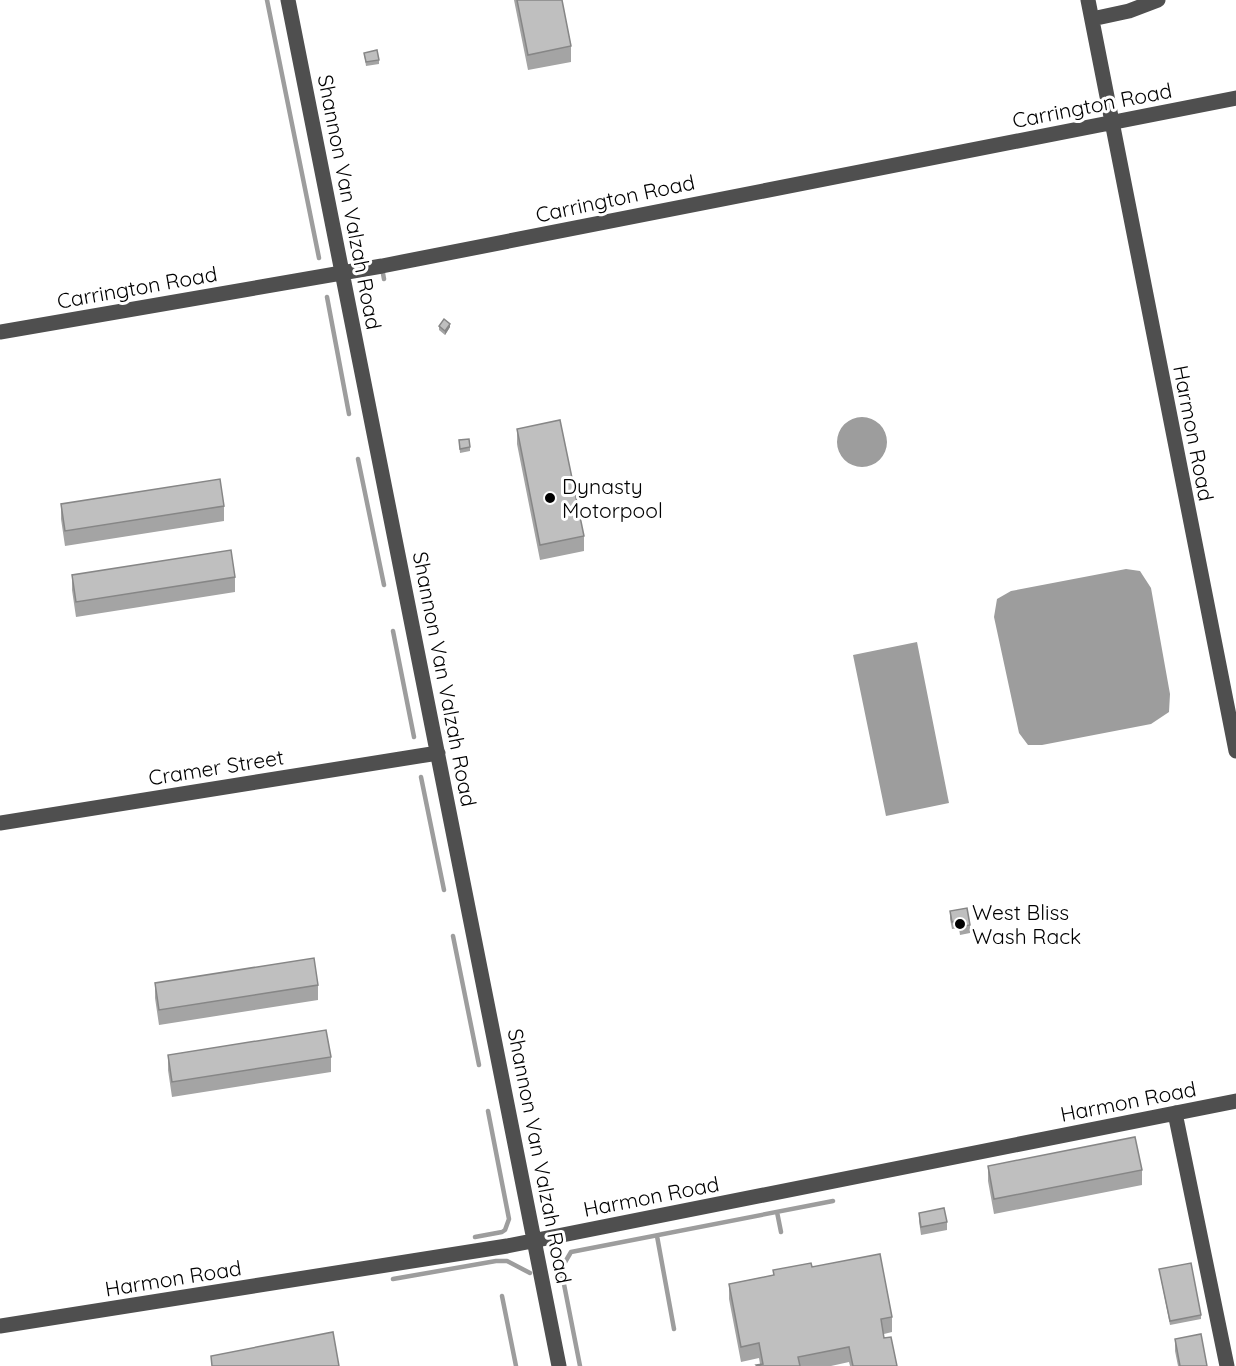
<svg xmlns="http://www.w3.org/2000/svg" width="1236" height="1366" font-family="Quicksand,sans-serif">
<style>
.water{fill:#9d9d9d}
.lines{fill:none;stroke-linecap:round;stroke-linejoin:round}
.stream{stroke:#9d9d9d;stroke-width:4.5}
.minor{stroke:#4f4f4f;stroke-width:15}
.wall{fill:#a4a4a4}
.shaded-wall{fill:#868686}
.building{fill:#bfbfbf;stroke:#868686;stroke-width:1.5}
.poi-dot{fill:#000;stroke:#fff;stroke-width:2}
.labels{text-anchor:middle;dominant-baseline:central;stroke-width:6;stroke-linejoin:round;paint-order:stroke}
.street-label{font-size:21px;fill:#000;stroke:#fff}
.poi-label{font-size:21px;fill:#000;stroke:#fff;text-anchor:start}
</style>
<rect width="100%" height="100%" fill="#fff"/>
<path class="water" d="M837 442a25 25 0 1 1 50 0a25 25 0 1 1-50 0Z
M 1126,569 L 1140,571 L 1151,588 L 1170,694 L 1169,712 L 1151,724 L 1042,745 L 1028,745 L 1019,733 L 994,617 L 997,599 L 1011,591 Z
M 917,642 L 949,803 L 886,816 L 853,655 Z"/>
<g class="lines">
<path class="stream" d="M 267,0 L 319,258
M 382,268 L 384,279
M 327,297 L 349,414
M 358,459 L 384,585
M 393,631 L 414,737
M 421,777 L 444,890
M 453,936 L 479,1065
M 777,1212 L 781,1232
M 657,1236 L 674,1329
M 475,1237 L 502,1232 L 505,1230 L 509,1219 L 488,1111
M 393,1279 L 496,1261 L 507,1261 L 530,1273
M 502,1296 L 516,1366
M 580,1366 L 561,1269 L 571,1252 L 833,1201"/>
<path class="minor" d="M 288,0 L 559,1366
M 1088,0 L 1236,751
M 1092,19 L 1129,11 L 1158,0
M 0,332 L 382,266 L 1236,98
M 0,823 L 438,753
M 1175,1113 L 1227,1366
M 0,1326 L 507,1246 L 1236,1101"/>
</g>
<path class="wall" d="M 514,0 L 562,0 L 571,46 L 571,62 L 528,70 Z
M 364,53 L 379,60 L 379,64 L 366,66 Z
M 439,326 L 450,327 L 445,335 L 439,330 Z
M 517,429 L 584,536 L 584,551 L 540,560 L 517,444 Z
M 459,440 L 470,447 L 470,451 L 460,453 Z
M 61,504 L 224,506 L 224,521 L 65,546 L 61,519 Z
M 72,575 L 235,577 L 235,592 L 76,617 L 72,590 Z
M 950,911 L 970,925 L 970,933 L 960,935 L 959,928 L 952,929 L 950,919 Z
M 155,983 L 318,985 L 318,1000 L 159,1025 L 155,998 Z
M 168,1055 L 331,1057 L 331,1072 L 172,1097 L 168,1070 Z
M 988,1166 L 1142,1170 L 1142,1185 L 994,1214 L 988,1181 Z
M 919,1213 L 947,1222 L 947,1230 L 921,1235 L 919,1221 Z
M 812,1267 L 892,1317 L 892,1332 L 884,1334 L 884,1338 L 897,1366 L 850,1366 L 849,1362 L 831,1366 L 756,1366 L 760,1364 L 759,1358 L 741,1362 L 729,1299 L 729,1284 L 773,1275 L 773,1270 Z
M 1159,1269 L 1201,1315 L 1201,1319 L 1170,1325 Z
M 1175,1339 L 1207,1366 L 1178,1366 L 1175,1351 Z"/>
<path class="shaded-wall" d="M 450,324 L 450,327 L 445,335 L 445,331 Z"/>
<path class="building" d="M 517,0 L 562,0 L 571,46 L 528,55 Z
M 377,50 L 379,60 L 366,62 L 364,53 Z
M 444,319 L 450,324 L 445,331 L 439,326 Z
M 560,420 L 584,536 L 540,545 L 517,429 Z
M 469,439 L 470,447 L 460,449 L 459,440 Z
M 220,479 L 224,506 L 65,531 L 61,504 Z
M 231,550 L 235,577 L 76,602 L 72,575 Z
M 967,908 L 970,925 L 960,927 L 959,920 L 952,922 L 950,911 Z
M 314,958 L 318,985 L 159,1010 L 155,983 Z
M 326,1030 L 331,1057 L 172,1082 L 168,1055 Z
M 1135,1137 L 1142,1170 L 994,1199 L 988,1166 Z
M 944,1208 L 947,1222 L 921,1227 L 919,1213 Z
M 880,1254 L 892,1317 L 881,1319 L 884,1338 L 891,1337 L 897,1366 L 853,1366 L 849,1347 L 798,1357 L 800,1366 L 757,1366 L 756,1365 L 763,1364 L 759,1343 L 741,1347 L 729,1284 L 774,1275 L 773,1270 L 811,1263 L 812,1267 Z
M 1191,1263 L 1201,1315 L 1170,1321 L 1159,1269 Z
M 333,1332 L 339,1366 L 212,1366 L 211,1356 Z
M 1201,1334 L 1207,1366 L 1180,1366 L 1175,1339 Z"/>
<g class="poi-dot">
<circle cx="550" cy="498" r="6"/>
<circle cx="960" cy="924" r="6"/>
</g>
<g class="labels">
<g class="street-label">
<text transform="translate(1092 105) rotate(-11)">Carrington Road</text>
<text transform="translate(615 198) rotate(-12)">Carrington Road</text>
<text transform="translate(350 202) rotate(79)">Shannon Van Valzah Road</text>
<text transform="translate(137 287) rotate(-10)">Carrington Road</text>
<text transform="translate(1194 433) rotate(79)">Harmon Road</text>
<text transform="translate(445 679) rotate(79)">Shannon Van Valzah Road</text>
<text transform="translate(216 767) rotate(-9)">Cramer Street</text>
<text transform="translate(1128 1101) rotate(-11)">Harmon Road</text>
<text transform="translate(540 1156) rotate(79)">Shannon Van Valzah Road</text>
<text transform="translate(651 1196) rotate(-11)">Harmon Road</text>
<text transform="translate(173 1278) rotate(-9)">Harmon Road</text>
</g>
<g class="poi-label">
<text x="562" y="486">Dynasty<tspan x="562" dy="24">Motorpool</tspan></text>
<text x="972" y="912">West Bliss<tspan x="972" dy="24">Wash Rack</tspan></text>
</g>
</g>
</svg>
